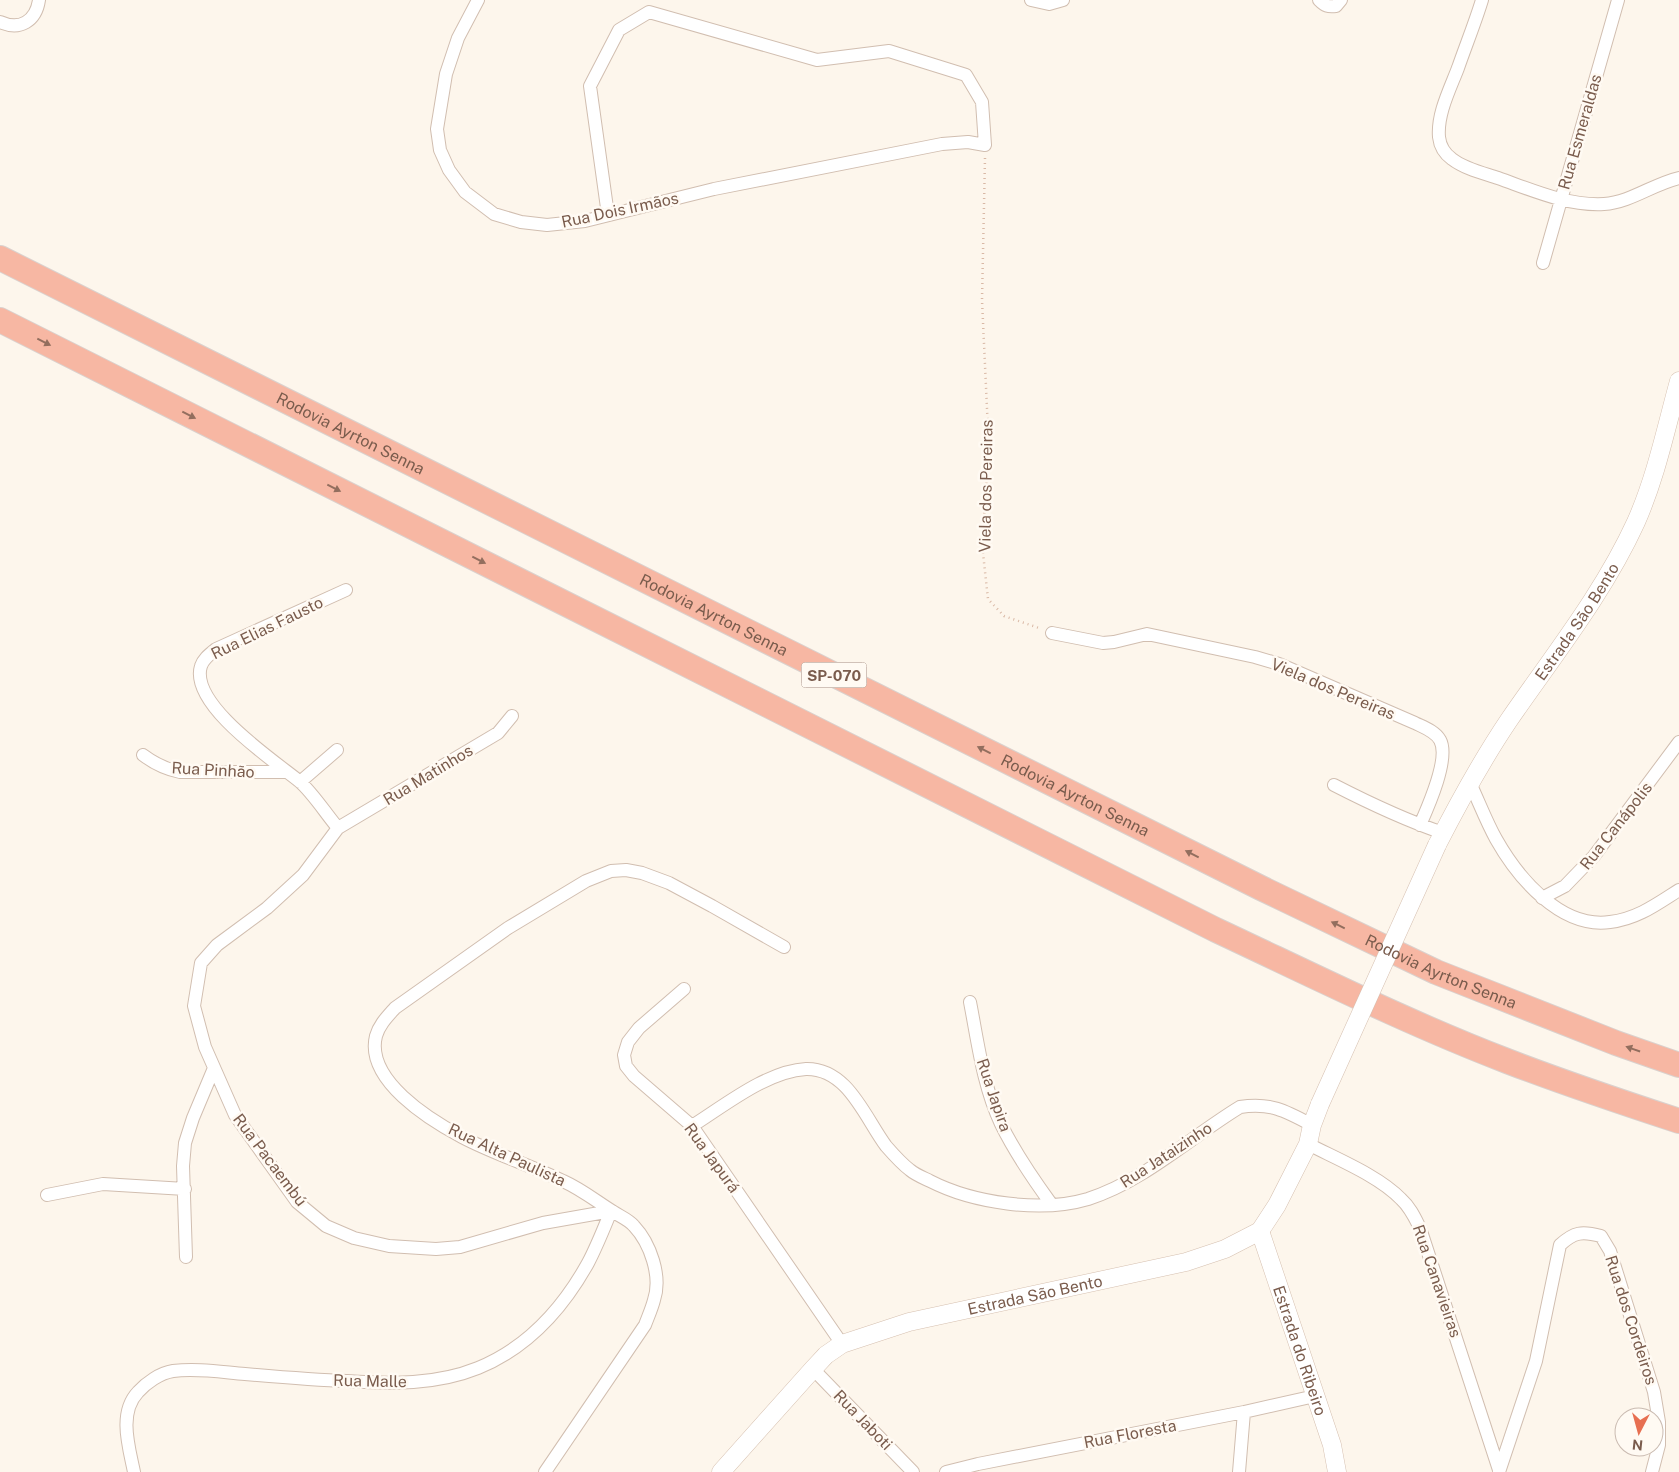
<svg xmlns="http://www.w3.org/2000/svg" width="1679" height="1472" font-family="'Public Sans',sans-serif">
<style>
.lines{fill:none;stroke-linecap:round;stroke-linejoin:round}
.street-casing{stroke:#d1beb0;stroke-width:14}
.secondary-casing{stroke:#d6c0b0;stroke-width:19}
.highway-casing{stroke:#dad1cd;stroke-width:26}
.path{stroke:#d9b8a5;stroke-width:2.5;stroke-dasharray:1 4;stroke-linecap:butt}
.street{stroke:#fff;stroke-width:12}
.secondary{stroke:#fff;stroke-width:18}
.highway{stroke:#f7b7a3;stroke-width:24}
.secondary-bridge-casing{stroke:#d6c0b0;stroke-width:19;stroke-linecap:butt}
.secondary-bridge{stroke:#fff;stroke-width:18}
.oneway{fill:#936e5e}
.labels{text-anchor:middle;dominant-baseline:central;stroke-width:5;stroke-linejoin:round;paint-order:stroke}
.shield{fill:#fffaf3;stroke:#a28b7f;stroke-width:1}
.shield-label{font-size:15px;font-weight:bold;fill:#7a5c4d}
.street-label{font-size:16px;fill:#7a5c4d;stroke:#fffaf3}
</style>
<rect width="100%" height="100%" fill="#fdf6ec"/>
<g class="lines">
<defs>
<path id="street" d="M 478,0 L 458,38 L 446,74 L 437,129 L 440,150 L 449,170 L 465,192 L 494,214 L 521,222 L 547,225 L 585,221 L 714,189 L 942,144 L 968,142 L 985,145 L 982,102 L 966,75 L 889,51 L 817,60 L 649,12 L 619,30 L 590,86 L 608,215
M 1031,0 L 1049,4 L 1063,0
M 1319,0 C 1325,6 1328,7 1336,6 L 1341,0
M 1482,0 C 1475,23 1466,45 1458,68 C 1450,89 1437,114 1439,137 C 1440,146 1445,154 1452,159 C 1465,169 1483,173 1498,178 C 1532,190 1567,206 1604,204 C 1631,202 1653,184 1679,178
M 0,22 C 20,31 36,21 39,0
M 1543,263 L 1618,0
M 1052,633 L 1103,643 L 1114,642 L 1147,634 L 1255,657 L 1279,664 L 1415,723 C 1423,727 1435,731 1440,740 C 1450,758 1428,807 1420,825
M 512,716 L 498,733 L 338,828 L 303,875 L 267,908 L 217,945 L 201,963 L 194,1006 L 205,1047 L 235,1115 L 297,1202 L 326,1226 L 354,1238 L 389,1246 L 436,1249 L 460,1247 L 543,1223 L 611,1211
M 143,755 C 155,764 165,769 180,772 L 286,772
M 300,782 L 337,750
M 1470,783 C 1479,802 1486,821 1496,839 C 1518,878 1561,929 1610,922 C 1637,919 1657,904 1679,890
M 1334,785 C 1369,803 1405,820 1443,833
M 338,828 C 326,814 313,793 299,781 C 273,760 189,704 201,666 C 203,659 210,654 216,649 L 346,590
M 1542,898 L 1565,886 L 1594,856 L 1679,742
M 684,989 L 639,1028 L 628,1042 L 624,1055 L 626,1066 L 634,1076 L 692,1126 L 842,1344
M 970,1002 C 978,1043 983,1086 1001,1124 C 1015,1153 1033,1179 1052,1205
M 692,1126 C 724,1106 767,1071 806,1069 C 848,1068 865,1118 886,1146 C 893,1154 902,1164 910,1170 C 916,1175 924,1178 930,1181 C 973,1203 1041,1213 1088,1199 C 1146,1180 1189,1138 1240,1107 C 1270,1102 1286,1111 1312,1125
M 1308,1144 C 1337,1159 1379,1176 1401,1199 C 1410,1207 1415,1218 1420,1228 L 1499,1470
M 47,1195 L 103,1184 L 185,1189
M 186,1257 L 183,1166 L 185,1143 L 193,1118 L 214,1068
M 813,1369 L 913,1472
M 134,1472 C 129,1447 118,1413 138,1392 C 146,1383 160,1373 173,1371 C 197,1368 221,1372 245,1374 C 279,1377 313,1380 347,1381 C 391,1384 436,1385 478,1368 C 527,1348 563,1308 588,1263 C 597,1246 604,1228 611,1211
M 545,1472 L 645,1325 C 648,1317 652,1308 654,1300 C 662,1276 650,1243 634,1226 C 628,1219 619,1216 612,1211 C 596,1201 581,1189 563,1181 C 530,1165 494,1154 462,1137 C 430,1120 365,1080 376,1036 C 379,1025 387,1017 395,1008 L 508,928 L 586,881 L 611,871 L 626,870 L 642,873 L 669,883 L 712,906 L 784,947
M 946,1472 L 978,1464 L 1244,1412 L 1315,1396
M 1239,1472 L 1244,1412
M 1499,1472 L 1536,1361 L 1560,1245 C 1574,1232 1582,1231 1601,1236 L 1610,1251 L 1654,1392 L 1659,1422 L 1659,1445 L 1652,1472"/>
<g id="secondary">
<path id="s1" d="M 1437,845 C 1459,802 1482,760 1509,720 C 1553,656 1603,594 1636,522 C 1656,477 1666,428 1679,381"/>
<path id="s2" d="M 1260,1231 L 1332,1445 L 1337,1472"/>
<path id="s3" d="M 721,1472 L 813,1369 L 826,1355 L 842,1344 L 909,1322 L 1186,1262 L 1225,1249 L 1260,1231 L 1277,1205 L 1308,1144 L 1312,1125 L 1320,1104"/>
</g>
<g id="highway">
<path id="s4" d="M 0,258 L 1261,888 L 1436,972 L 1616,1043 L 1679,1065"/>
<path d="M 0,320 L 1216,930 C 1312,975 1408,1023 1507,1061 C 1564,1083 1621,1102 1679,1121"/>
</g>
</defs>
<use href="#street" class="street-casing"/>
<use href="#secondary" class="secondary-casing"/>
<use href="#highway" class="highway-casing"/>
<path class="path" d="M 985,158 L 982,300 L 989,452 L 982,544 L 988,599 L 1004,616 L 1039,628"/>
<use href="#street" class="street"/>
<use href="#secondary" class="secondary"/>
<use href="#highway" class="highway"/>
<defs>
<path id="secondary-bridge" d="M 1320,1104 L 1437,845"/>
</defs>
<use href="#secondary-bridge" class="secondary-bridge-casing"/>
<use href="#secondary-bridge" class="secondary-bridge"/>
</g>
<defs><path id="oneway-solid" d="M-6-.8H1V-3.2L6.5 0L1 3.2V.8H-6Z" transform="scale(1.25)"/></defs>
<g class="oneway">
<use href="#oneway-solid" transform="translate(44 342) rotate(27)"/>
<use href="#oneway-solid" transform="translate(189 415) rotate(27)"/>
<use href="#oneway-solid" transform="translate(334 488) rotate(27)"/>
<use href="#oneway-solid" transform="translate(479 560) rotate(27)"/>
<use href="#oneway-solid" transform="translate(984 750) rotate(-153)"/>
<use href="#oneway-solid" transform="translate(1192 854) rotate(-153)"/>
<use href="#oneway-solid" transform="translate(1338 925) rotate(-154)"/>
<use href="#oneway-solid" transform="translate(1633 1049) rotate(-161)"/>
</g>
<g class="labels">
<rect class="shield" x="801.5" y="662.5" width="65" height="25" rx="4"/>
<g class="shield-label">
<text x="834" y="675">SP-070</text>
</g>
<g class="street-label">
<text transform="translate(1580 132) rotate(-74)">Rua Esmeraldas</text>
<text transform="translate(620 210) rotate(-12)">Rua Dois Irmãos</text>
<text stroke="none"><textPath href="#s4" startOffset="392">Rodovia Ayrton Senna</textPath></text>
<text transform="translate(986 486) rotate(-89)">Viela dos Pereiras</text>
<text stroke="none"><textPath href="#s4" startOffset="798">Rodovia Ayrton Senna</textPath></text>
<text stroke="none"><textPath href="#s1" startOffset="264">Estrada São Bento</textPath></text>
<text transform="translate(267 628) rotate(-26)">Rua Elias Fausto</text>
<text transform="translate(1333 689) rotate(23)">Viela dos Pereiras</text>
<text transform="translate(213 770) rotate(3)">Rua Pinhão</text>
<text transform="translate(428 775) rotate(-31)">Rua Matinhos</text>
<text stroke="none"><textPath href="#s4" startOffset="1202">Rodovia Ayrton Senna</textPath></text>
<text transform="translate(1616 826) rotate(-52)">Rua Canápolis</text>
<text stroke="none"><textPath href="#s4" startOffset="1608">Rodovia Ayrton Senna</textPath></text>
<text transform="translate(994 1095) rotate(71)">Rua Japira</text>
<text transform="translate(507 1155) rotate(25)">Rua Alta Paulista</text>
<text transform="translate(1166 1155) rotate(-33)">Rua Jataizinho</text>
<text transform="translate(712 1158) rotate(54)">Rua Japurá</text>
<text transform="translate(270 1160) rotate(53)">Rua Pacaembú</text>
<text transform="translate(1437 1281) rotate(71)">Rua Canavieiras</text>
<text stroke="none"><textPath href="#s3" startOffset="376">Estrada São Bento</textPath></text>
<text transform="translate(1631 1320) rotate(72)">Rua dos Cordeiros</text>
<text stroke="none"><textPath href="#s2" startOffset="126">Estrada do Ribeiro</textPath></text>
<text transform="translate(370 1381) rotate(1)">Rua Malle</text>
<text transform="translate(863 1420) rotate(46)">Rua Jaboti</text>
<text transform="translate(1130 1434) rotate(-11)">Rua Floresta</text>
</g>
</g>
<g transform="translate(1639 1432) rotate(186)"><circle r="24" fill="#fffaf3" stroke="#cabbb1"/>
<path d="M0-4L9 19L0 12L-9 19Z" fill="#e76f51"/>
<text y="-8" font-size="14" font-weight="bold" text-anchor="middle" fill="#7a5c4d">N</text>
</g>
</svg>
